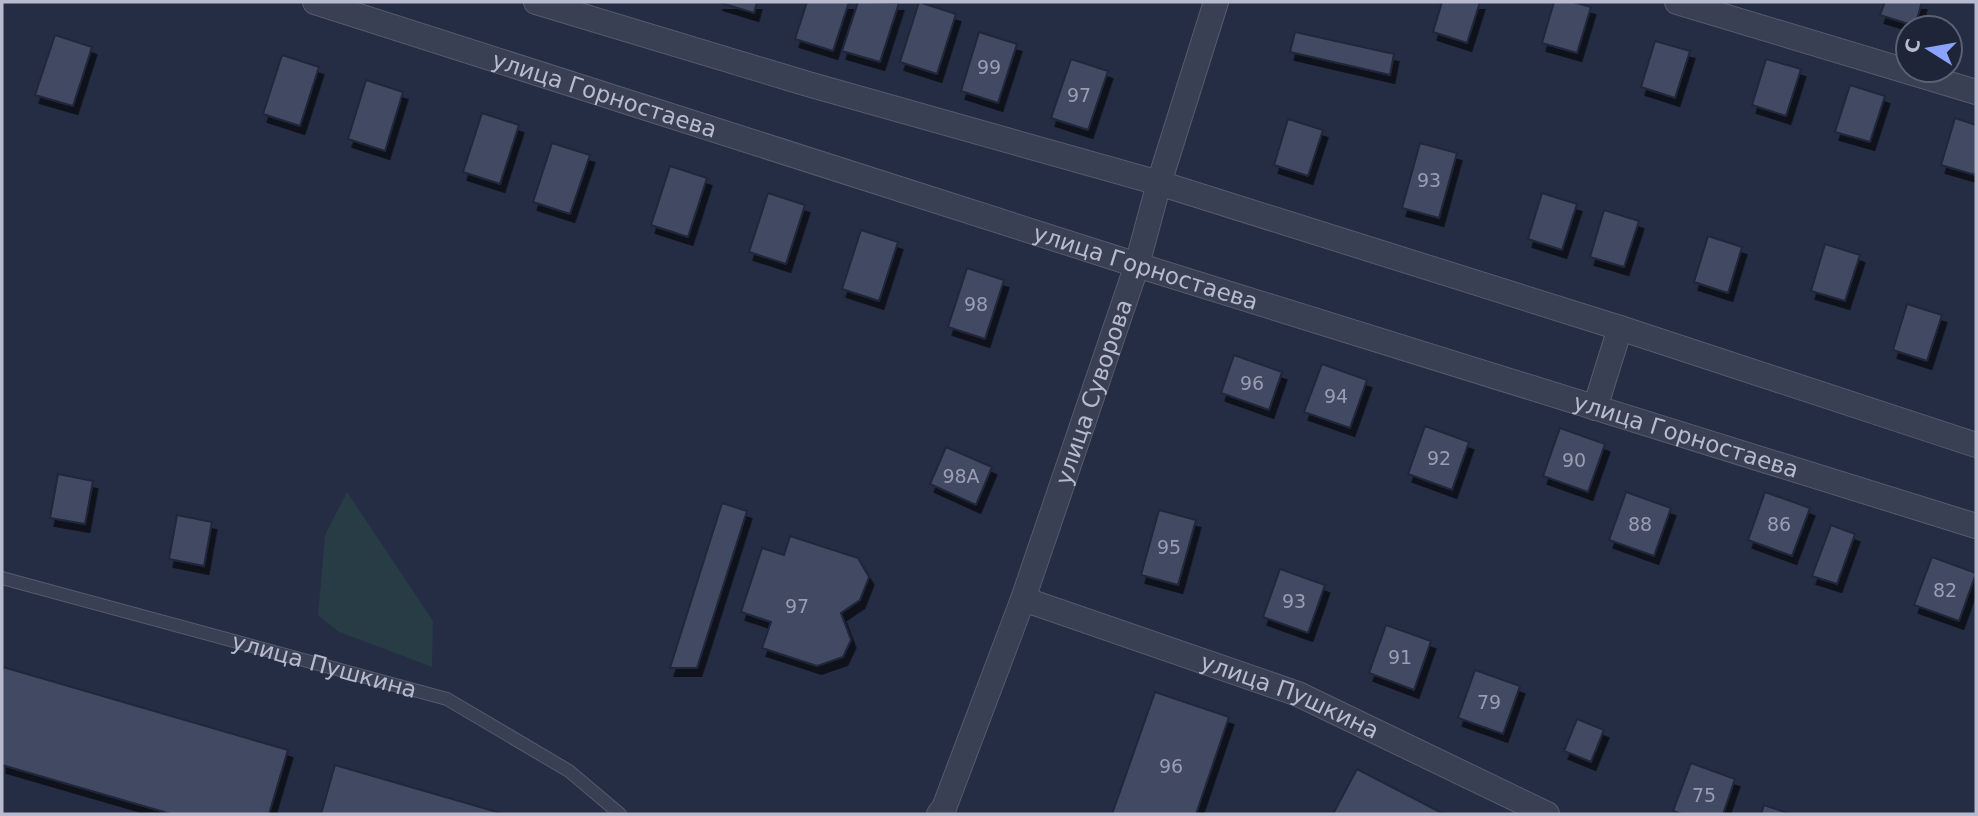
<svg xmlns="http://www.w3.org/2000/svg" width="1978" height="816" font-family="'DejaVu Sans',sans-serif">
<style>
.green{fill:#273c44}
.building{fill:#424964;stroke:#20273a;stroke-width:2;filter:url(#shadow)}
.lines{fill:none;stroke-linecap:round;stroke-linejoin:round}
.lane-casing{stroke:#555b6d;stroke-width:14}
.street-casing{stroke:#555b6d;stroke-width:26}
.lane{stroke:#394053;stroke-width:12}
.street{stroke:#394053;stroke-width:24}
.labels{text-anchor:middle;dominant-baseline:central;stroke-width:5;stroke-linejoin:round;paint-order:stroke}
.number-label{font-size:19px;fill:#9a9eb3}
.street-label{font-size:23px;fill:#b7bbcd;stroke:#1e2538}
</style>
<defs>
<filter id="shadow"><feDropShadow dx="4.5" dy="8" stdDeviation="0" flood-color="#0009"/></filter>
</defs>
<rect width="100%" height="100%" fill="#252d44"/>
<path class="green" d="M 347,492 L 433,621 L 432,667 L 339,632 L 318,615 L 325,535 Z"/>
<path class="building" d="M 718,2 L 757,2 L 754,13 Z
M 807,2 L 849,2 L 833,51 L 795,39 Z
M 858,2 L 899,3 L 880,62 L 842,51 Z
M 919,2 L 956,14 L 937,74 L 900,62 Z
M 1442,2 L 1480,2 L 1467,43 L 1433,32 Z
M 1554,2 L 1573,2 L 1591,7 L 1577,53 L 1542,43 Z
M 1885,2 L 1922,2 L 1915,26 L 1880,15 Z
M 979,32 L 1017,44 L 998,103 L 961,91 Z
M 1295,32 L 1394,54 L 1390,75 L 1290,52 Z
M 55,35 L 92,47 L 73,106 L 35,95 Z
M 1655,41 L 1690,51 L 1675,98 L 1641,87 Z
M 282,55 L 319,67 L 300,126 L 263,114 Z
M 1071,59 L 1108,71 L 1088,130 L 1051,118 Z
M 1766,59 L 1801,69 L 1786,116 L 1752,105 Z
M 366,80 L 403,92 L 385,151 L 348,139 Z
M 1850,85 L 1885,96 L 1870,142 L 1835,132 Z
M 482,113 L 519,125 L 500,184 L 463,172 Z
M 1955,118 L 1976,125 L 1976,170 L 1975,175 L 1941,165 Z
M 1288,119 L 1323,130 L 1308,176 L 1274,165 Z
M 552,143 L 590,155 L 570,214 L 533,202 Z
M 1420,143 L 1457,153 L 1439,218 L 1402,208 Z
M 670,166 L 707,178 L 688,237 L 651,225 Z
M 768,193 L 805,205 L 786,264 L 749,252 Z
M 1542,193 L 1577,204 L 1562,250 L 1528,239 Z
M 1604,210 L 1639,221 L 1624,267 L 1590,257 Z
M 861,230 L 898,242 L 879,301 L 842,289 Z
M 1708,236 L 1742,247 L 1728,293 L 1694,282 Z
M 1825,244 L 1860,255 L 1845,301 L 1811,291 Z
M 967,268 L 1004,280 L 985,339 L 948,327 Z
M 1907,304 L 1942,315 L 1927,361 L 1893,350 Z
M 1234,355 L 1282,372 L 1269,410 L 1221,393 Z
M 1322,364 L 1367,380 L 1350,428 L 1304,412 Z
M 1425,426 L 1469,442 L 1452,490 L 1408,474 Z
M 1560,428 L 1605,444 L 1588,492 L 1543,476 Z
M 946,447 L 992,467 L 976,505 L 930,484 Z
M 58,474 L 93,481 L 85,524 L 50,518 Z
M 1626,492 L 1671,508 L 1654,556 L 1609,540 Z
M 1765,492 L 1810,508 L 1792,556 L 1748,540 Z
M 722,503 L 747,511 L 697,668 L 670,668 Z
M 1159,510 L 1196,520 L 1178,585 L 1141,575 Z
M 177,515 L 212,522 L 204,566 L 169,559 Z
M 1831,525 L 1855,534 L 1837,584 L 1812,576 Z
M 790,536 L 858,558 L 869,577 L 860,600 L 841,613 L 851,640 L 843,657 L 817,666 L 762,648 L 771,622 L 741,612 L 762,548 L 784,555 Z
M 1932,557 L 1976,573 L 1959,621 L 1914,605 Z
M 1280,569 L 1325,585 L 1308,633 L 1263,617 Z
M 1386,625 L 1431,641 L 1414,690 L 1369,673 Z
M 3,667 L 288,750 L 269,814 L 171,814 L 2,765 L 2,673 Z
M 1475,670 L 1520,686 L 1503,734 L 1458,718 Z
M 1155,692 L 1229,717 L 1196,814 L 1112,814 Z
M 1577,719 L 1604,730 L 1591,762 L 1564,751 Z
M 1691,763 L 1735,779 L 1723,814 L 1682,814 L 1673,811 Z
M 335,765 L 504,814 L 321,814 Z
M 1357,769 L 1444,814 L 1333,814 Z
M 1764,805 L 1790,814 L 1761,814 Z"/>
<g class="lines">
<defs>
<g id="lane">
<path id="s1" d="M 2,578 L 447,699 L 569,771 L 620,814"/>
</g>
<g id="street">
<path id="s2" d="M 315,2 L 1137,265 L 1976,526"/>
<path d="M 536,2 L 808,84 L 1159,183 L 1620,328 L 1976,445"/>
<path d="M 1677,2 L 1976,92"/>
<path d="M 1595,408 L 1620,328"/>
<path id="s3" d="M 1023,599 L 1298,694 L 1547,814"/>
<path id="s4" d="M 939,814 L 944,808 L 1023,599 L 1137,265 L 1159,183 L 1216,2"/>
</g>
</defs>
<use href="#lane" class="lane-casing"/>
<use href="#street" class="street-casing"/>
<use href="#lane" class="lane"/>
<use href="#street" class="street"/>
</g>
<g class="labels">
<g class="number-label">
<text x="989" y="67">99</text>
<text x="1079" y="95">97</text>
<text x="1429" y="180">93</text>
<text x="976" y="304">98</text>
<text x="1252" y="383">96</text>
<text x="1336" y="396">94</text>
<text x="1439" y="458">92</text>
<text x="1574" y="460">90</text>
<text x="961" y="476">98А</text>
<text x="1640" y="524">88</text>
<text x="1779" y="524">86</text>
<text x="1169" y="547">95</text>
<text x="1945" y="590">82</text>
<text x="1294" y="601">93</text>
<text x="797" y="606">97</text>
<text x="1400" y="657">91</text>
<text x="1489" y="702">79</text>
<text x="1171" y="766">96</text>
<text x="1704" y="795">75</text>
</g>
<g class="street-label">
<text stroke="none"><textPath href="#s2" startOffset="304">улица Горностаева</textPath></text>
<text stroke="none"><textPath href="#s2" startOffset="872">улица Горностаева</textPath></text>
<text stroke="none"><textPath href="#s4" startOffset="450">улица Суворова</textPath></text>
<text stroke="none"><textPath href="#s2" startOffset="1438">улица Горностаева</textPath></text>
<text stroke="none"><textPath href="#s1" startOffset="334">улица Пушкина</textPath></text>
<text stroke="none"><textPath href="#s3" startOffset="284">улица Пушкина</textPath></text>
</g>
</g>
<rect width="1978" height="816" fill="none" stroke="#b7bbcd" stroke-width="7"/>
<g transform="translate(1929 49) rotate(281)"><circle r="33" fill="#1e2538" stroke="#5b6174" stroke-width="2"/>
<path d="M0-5L12 26L0 18L-12 26Z" fill="#8aa4fe"/>
<text y="-10" font-size="19" font-weight="bold" text-anchor="middle" fill="#b7bbcd">С</text>
</g>
</svg>
